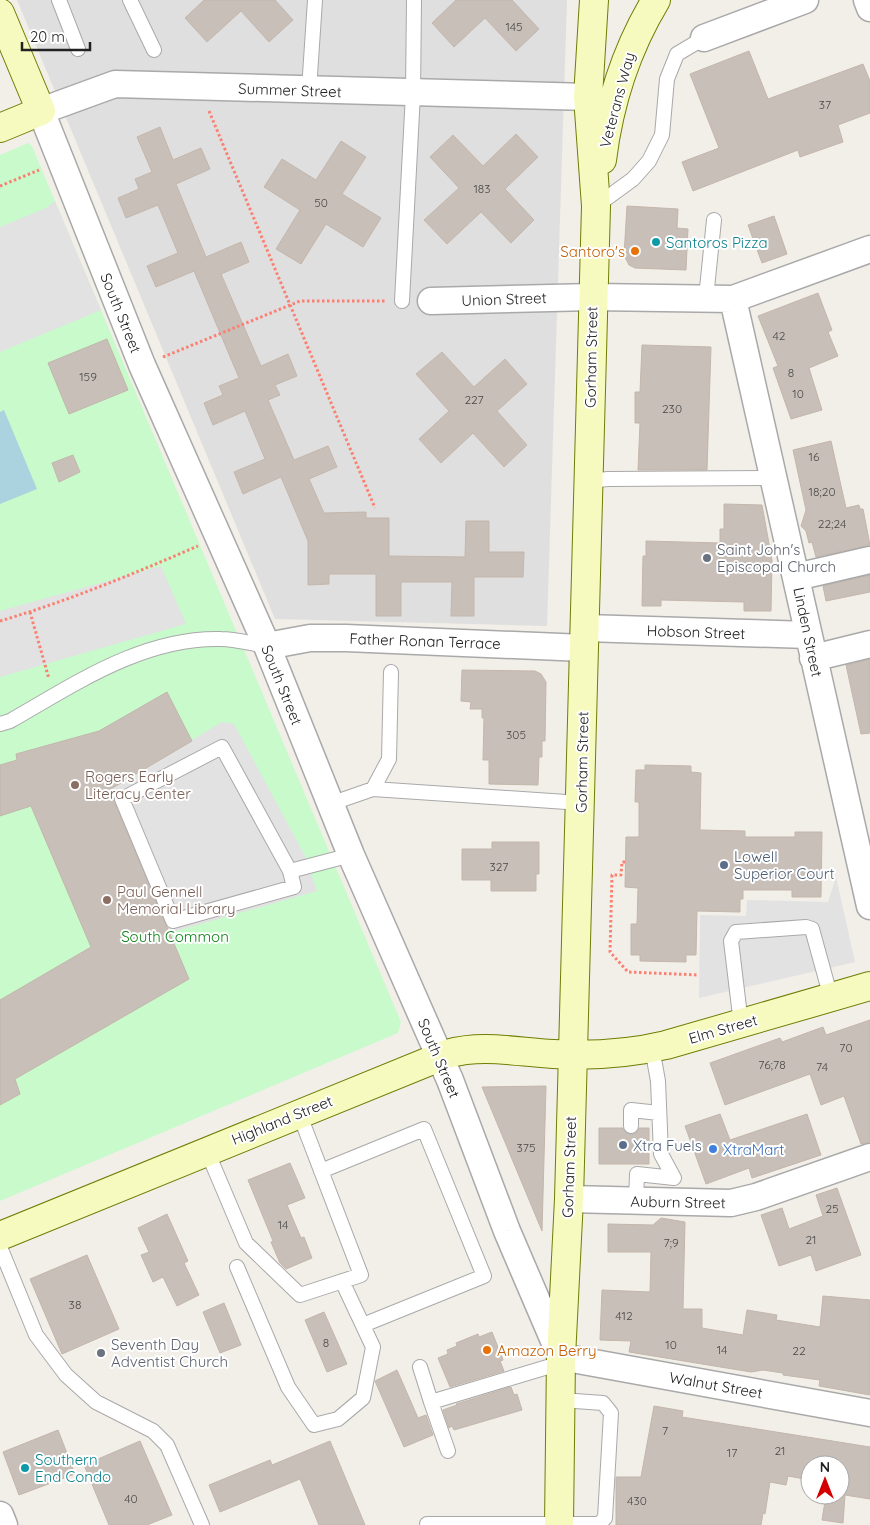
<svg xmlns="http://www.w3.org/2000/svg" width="870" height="1525" font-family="Quicksand,sans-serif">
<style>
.residential{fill:#e0dfdf}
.park{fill:#c8facc}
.parking{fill:#e2e2e2}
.water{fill:#aad3df}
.building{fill:#c7bfb8;stroke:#c4b6ab}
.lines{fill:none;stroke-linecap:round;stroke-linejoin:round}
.lane-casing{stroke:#a9a9a9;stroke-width:16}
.street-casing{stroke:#a9a9a9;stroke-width:29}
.secondary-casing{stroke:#707d05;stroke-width:30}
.path{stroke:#fa8072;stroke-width:3;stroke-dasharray:2.5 2.5;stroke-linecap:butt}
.lane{stroke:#fff;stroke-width:14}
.street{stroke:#fff;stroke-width:26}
.secondary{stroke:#f7fabf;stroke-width:28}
.culture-dot{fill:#0f9aa8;stroke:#fff;stroke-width:2}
.food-dot{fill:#e8710a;stroke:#fff;stroke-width:2}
.worship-dot{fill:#6b7280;stroke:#fff;stroke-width:2}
.education-dot{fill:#8d6e63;stroke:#fff;stroke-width:2}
.service-dot{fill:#5c6f8a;stroke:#fff;stroke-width:2}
.shop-dot{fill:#3f7fe0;stroke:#fff;stroke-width:2}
.labels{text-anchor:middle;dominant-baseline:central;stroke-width:4;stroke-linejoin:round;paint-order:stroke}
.number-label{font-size:12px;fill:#4b4948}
.street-label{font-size:15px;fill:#222;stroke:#fff}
.culture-label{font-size:15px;fill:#0d838f;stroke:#fff;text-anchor:start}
.food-label{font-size:15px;fill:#c56008;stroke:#fff;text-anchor:end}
.worship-label{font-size:15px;fill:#5b616d;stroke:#fff;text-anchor:start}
.education-label{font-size:15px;fill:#785e54;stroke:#fff;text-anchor:start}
.service-label{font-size:15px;fill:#4e5e75;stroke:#fff;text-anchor:start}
.park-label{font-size:15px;fill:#0c8416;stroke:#fff}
.shop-label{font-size:15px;fill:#366cbe;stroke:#fff;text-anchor:start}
</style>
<rect width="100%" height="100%" fill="#f2efe9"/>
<path class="residential" d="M 17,0 L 567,0 L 547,626 L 275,619 Z"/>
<path class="park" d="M 28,143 L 32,146 L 55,201 L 401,1022 L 398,1033 L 0,1201 L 0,155 Z"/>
<path class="parking" d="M 55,201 L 101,310 L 0,352 L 0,227 L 46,208 Z
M 161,566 L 186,624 L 0,677 L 0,611 Z
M 222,722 L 234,724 L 305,856 L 317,891 L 169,933 L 109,790 Z
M 836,877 L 855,962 L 699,998 L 700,915 L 746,916 L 747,900 L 828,902 Z"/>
<path class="water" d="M 4,410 L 37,489 L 0,504 L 0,412 Z"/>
<path class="building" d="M 204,0 L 275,0 L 293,20 L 269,42 L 241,11 L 207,42 L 185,18 Z
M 456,0 L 512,0 L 539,29 L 516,51 L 485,18 L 454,47 L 432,23 Z
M 749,51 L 768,99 L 863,64 L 870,81 L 870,113 L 838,125 L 843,142 L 800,157 L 798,150 L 693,191 L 682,162 L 719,148 L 690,74 Z
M 160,127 L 173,160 L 201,148 L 210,169 L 176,184 L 206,257 L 241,242 L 249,262 L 221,274 L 261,366 L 288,354 L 297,376 L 275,385 L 280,395 L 268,400 L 294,460 L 328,446 L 337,467 L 309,479 L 324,513 L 366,512 L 366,518 L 389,518 L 389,556 L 465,557 L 466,521 L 489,521 L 489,552 L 524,552 L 523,577 L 474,577 L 474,616 L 451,616 L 452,582 L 401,582 L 401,616 L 376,616 L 376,574 L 329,574 L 329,584 L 308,585 L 308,541 L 281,477 L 243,494 L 234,472 L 265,459 L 245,411 L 213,425 L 204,403 L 223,395 L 219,386 L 239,378 L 194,271 L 156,287 L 147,266 L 178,253 L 158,205 L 126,218 L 118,198 L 139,189 L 135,179 L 152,172 L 137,137 Z
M 516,134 L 538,157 L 505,189 L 534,220 L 511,243 L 481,212 L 447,244 L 424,220 L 459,188 L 430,157 L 453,135 L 483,166 Z
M 341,141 L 366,157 L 342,194 L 381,218 L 363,247 L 326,224 L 301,264 L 276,249 L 300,210 L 264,187 L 282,159 L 316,180 Z
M 627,206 L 678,209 L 677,228 L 688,229 L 686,270 L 635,268 L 629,265 L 624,255 Z
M 774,216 L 787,254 L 762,263 L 748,225 Z
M 818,293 L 832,330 L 828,332 L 838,356 L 809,368 L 822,410 L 791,419 L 773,368 L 778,366 L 758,316 Z
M 107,339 L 128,390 L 69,414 L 48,363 Z
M 642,345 L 711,347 L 707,470 L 638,470 L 640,423 L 635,423 L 635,392 L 640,392 Z
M 442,352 L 474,387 L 505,359 L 527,384 L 497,411 L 527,445 L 504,467 L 473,433 L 441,463 L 419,439 L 449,411 L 416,374 Z
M 831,441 L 846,508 L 859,505 L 860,509 L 863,509 L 870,545 L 816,557 L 812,542 L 809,543 L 806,531 L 801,526 L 806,510 L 793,450 Z
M 73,455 L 80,472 L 59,482 L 52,463 Z
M 724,504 L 762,505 L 772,560 L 771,611 L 744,611 L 744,602 L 661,600 L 661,606 L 642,606 L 643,556 L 646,556 L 646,541 L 720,543 L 720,529 L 724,529 Z
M 870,575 L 870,592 L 826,601 L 823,586 Z
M 870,659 L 870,733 L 861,734 L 846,665 Z
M 462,670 L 535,671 L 541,674 L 546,682 L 545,741 L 542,741 L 542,757 L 539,757 L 538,785 L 489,784 L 489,760 L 483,760 L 484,718 L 482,718 L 482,709 L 470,709 L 471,702 L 461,701 Z
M 167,692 L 192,741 L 109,790 L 189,979 L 15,1079 L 20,1094 L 0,1105 L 0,1000 L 91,947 L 31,806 L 0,816 L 0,765 L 17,760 L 16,754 L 99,731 Z
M 645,765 L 691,766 L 691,772 L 701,773 L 700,830 L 745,831 L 745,837 L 795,837 L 795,832 L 822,832 L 821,897 L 792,897 L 792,890 L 743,890 L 743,899 L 740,899 L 740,912 L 697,911 L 696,955 L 686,955 L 686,962 L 640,961 L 640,955 L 631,955 L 631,924 L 637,924 L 638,888 L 625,887 L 626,837 L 639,837 L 639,802 L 635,802 L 636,770 L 645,770 Z
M 492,842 L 539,842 L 539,874 L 536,874 L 536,891 L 491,891 L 491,880 L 462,880 L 462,849 L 492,849 Z
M 870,1020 L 870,1142 L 861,1144 L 844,1096 L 821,1105 L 810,1074 L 725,1105 L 710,1063 L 780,1038 L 782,1042 L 823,1027 L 826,1035 Z
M 546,1086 L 542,1231 L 482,1087 Z
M 720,1114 L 730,1140 L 807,1114 L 821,1155 L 752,1178 L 749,1168 L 706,1184 L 685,1126 Z
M 599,1128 L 623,1128 L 631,1135 L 636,1133 L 639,1128 L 649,1128 L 649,1164 L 599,1164 Z
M 290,1163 L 305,1198 L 287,1205 L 301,1238 L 304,1237 L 312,1258 L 286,1269 L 280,1263 L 271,1242 L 273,1241 L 248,1180 Z
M 837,1188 L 861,1255 L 816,1271 L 811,1255 L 779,1266 L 761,1215 L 782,1208 L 789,1229 L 823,1216 L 816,1195 Z
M 167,1214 L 188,1261 L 184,1263 L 199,1295 L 177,1306 L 163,1277 L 153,1282 L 141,1255 L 149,1252 L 138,1228 Z
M 661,1218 L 685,1222 L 683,1309 L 702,1309 L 702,1328 L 743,1335 L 747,1310 L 777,1315 L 776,1320 L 820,1327 L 823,1296 L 870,1300 L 870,1395 L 819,1386 L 820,1380 L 783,1375 L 783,1373 L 763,1370 L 751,1372 L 629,1352 L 631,1341 L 600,1340 L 602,1290 L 650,1292 L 651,1252 L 608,1252 L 608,1224 L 653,1225 Z
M 87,1255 L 119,1329 L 62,1354 L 30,1279 Z
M 224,1303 L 241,1345 L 220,1353 L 203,1312 Z
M 324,1312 L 347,1364 L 327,1372 L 305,1320 Z
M 492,1332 L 503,1360 L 500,1361 L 504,1371 L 450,1387 L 438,1358 L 448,1354 L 447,1350 L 457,1346 L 456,1343 L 478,1334 L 479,1337 Z
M 397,1370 L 418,1418 L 426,1415 L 433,1435 L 404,1447 L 375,1381 Z
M 511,1387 L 514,1395 L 517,1394 L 522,1410 L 454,1430 L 452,1426 L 449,1428 L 443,1410 L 457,1405 L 456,1404 Z
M 654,1406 L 683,1411 L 682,1417 L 870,1447 L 870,1499 L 845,1495 L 843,1523 L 822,1520 L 826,1495 L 840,1495 L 840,1465 L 810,1465 L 810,1480 L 788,1476 L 786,1485 L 770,1482 L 765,1514 L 763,1513 L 761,1525 L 616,1525 L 616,1477 L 641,1477 Z
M 58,1430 L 75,1474 L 19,1495 L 3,1452 Z
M 140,1441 L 172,1515 L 147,1525 L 109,1525 L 84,1465 Z
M 330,1441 L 365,1525 L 319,1525 L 300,1479 L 220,1512 L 209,1485 L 270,1460 L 272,1465 Z"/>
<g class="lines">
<defs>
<path id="lane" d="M 59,0 L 78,49
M 130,0 L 154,50
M 309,90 L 315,0
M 596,206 L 633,179 L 649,161 L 662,135 L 667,79 L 677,54 L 704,38
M 706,298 L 714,220
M 402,301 L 413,94 L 414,0
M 588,481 L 608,479 L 774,478
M 0,724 L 10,721 C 75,684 143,637 221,639 C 236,639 252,644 267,646
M 373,789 L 389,759 L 391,672
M 330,804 L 373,789 L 581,803
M 290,871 L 294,887 L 173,921 L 122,799 L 222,747 L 290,871 L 351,855
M 741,1024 L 731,941 L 736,932 L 806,927 L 812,929 L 831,998
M 631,1126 L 631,1110 L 659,1113
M 207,1151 L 246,1243 L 300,1295 L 361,1275 L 299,1113
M 321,1171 L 424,1129 L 484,1276 L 363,1325
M 636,1201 L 637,1174 L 674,1178 L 661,1154 L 658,1081 L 652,1048
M 0,1247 L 36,1335 L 66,1375 L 96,1402 L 153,1431 L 167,1445 L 202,1525
M 237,1267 L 288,1387 L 314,1425 L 338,1419 L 363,1398 L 373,1347 L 342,1281
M 420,1367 L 431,1402 L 561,1363
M 431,1402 L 448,1451
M 427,1524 L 599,1524 L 605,1518 L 611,1413 L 603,1403 L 561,1400"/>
<path id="street" d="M 867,0 L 870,8
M 704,38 L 805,0
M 588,97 L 115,84 L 41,111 L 142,365 L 267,646 L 351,855 L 450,1080 L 507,1231 L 561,1357 L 870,1413
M 733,299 L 870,906
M 431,301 L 593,297 L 733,299 L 870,249
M 796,577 L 870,560
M 585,628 L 808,635
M 267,646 L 310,638 L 346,638 L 584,648
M 813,658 L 870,644
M 569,1199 L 731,1203 L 756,1197 L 870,1157
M 0,1515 L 4,1525"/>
<path id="secondary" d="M 0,13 L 41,111 L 0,128
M 602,160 C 609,103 627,48 656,0
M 0,1236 L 447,1054 C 482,1044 516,1052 553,1054 C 592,1056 628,1054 666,1045 L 870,986
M 559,1525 L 561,1357 L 569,1199 L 596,206 L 588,97 L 594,0"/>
</defs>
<use href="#lane" class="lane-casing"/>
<use href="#street" class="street-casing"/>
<use href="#secondary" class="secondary-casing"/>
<path class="path" d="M 209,111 L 375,508
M 0,186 L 39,170
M 163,357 L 300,301 L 386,301
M 30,612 L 49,679
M 0,621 C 68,601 133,574 198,546
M 625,862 L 622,862 L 621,875 L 612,875 L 610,952 L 628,972 L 699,975"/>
<use href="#lane" class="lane"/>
<use href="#street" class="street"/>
<use href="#secondary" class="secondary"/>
</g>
<g class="culture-dot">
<circle cx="656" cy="242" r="5"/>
<circle cx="25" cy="1468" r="5"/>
</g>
<g class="food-dot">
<circle cx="635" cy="251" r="5"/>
<circle cx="487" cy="1350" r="5"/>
</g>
<g class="worship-dot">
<circle cx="707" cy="558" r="5"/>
<circle cx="101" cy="1353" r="5"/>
</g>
<g class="education-dot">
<circle cx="75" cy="785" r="5"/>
<circle cx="107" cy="900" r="5"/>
</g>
<g class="service-dot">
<circle cx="724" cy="865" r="5"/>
<circle cx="623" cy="1145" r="5"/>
</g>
<circle class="shop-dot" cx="713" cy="1149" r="5"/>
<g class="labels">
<g class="number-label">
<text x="514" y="26">145</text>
<text x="825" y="104">37</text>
<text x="482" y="188">183</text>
<text x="321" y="202">50</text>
<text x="779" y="335">42</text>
<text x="791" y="372">8</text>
<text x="88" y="376">159</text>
<text x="798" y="393">10</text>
<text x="474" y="399">227</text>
<text x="672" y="408">230</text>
<text x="814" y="456">16</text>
<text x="822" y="491">18;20</text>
<text x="832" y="523">22;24</text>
<text x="516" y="734">305</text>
<text x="499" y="866">327</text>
<text x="846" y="1047">70</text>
<text x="772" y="1064">76;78</text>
<text x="822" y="1066">74</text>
<text x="526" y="1147">375</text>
<text x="832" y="1208">25</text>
<text x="283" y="1224">14</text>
<text x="811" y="1239">21</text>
<text x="671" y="1242">7;9</text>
<text x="75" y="1304">38</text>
<text x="624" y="1315">412</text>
<text x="326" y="1342">8</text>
<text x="671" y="1344">10</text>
<text x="722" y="1349">14</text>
<text x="799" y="1350">22</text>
<text x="665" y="1430">7</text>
<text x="780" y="1450">21</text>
<text x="732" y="1452">17</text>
<text x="131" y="1498">40</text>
<text x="637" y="1500">430</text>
</g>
<g class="street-label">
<text transform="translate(290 90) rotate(2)">Summer Street</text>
<text transform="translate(617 100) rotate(-75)">Veterans Way</text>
<text transform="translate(504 299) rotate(-2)">Union Street</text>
<text transform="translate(121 313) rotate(68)">South Street</text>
<text transform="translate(591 357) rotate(-89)">Gorham Street</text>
<text transform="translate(696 632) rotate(2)">Hobson Street</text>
<text transform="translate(808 632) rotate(78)">Linden Street</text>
<text transform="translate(425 641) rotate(2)">Father Ronan Terrace</text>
<text transform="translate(282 685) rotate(68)">South Street</text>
<text transform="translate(582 762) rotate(-89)">Gorham Street</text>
<text transform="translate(723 1029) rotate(-16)">Elm Street</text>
<text transform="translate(439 1058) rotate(67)">South Street</text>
<text transform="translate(282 1120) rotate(-22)">Highland Street</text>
<text transform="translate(569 1167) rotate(-88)">Gorham Street</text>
<text transform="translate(678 1202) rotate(1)">Auburn Street</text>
<text transform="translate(716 1385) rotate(10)">Walnut Street</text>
</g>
<g class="culture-label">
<text x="666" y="242">Santoros Pizza</text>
<text x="35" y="1459">Southern<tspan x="35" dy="17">End Condo</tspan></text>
</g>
<g class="food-label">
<text x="625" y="251">Santoro's</text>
<text x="497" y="1350" text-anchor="start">Amazon Berry</text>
</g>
<g class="worship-label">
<text x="717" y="549">Saint John's<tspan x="717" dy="17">Episcopal Church</tspan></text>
<text x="111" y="1344">Seventh Day<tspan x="111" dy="17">Adventist Church</tspan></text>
</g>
<g class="education-label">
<text x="85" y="776">Rogers Early<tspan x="85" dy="17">Literacy Center</tspan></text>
<text x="117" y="891">Paul Gennell<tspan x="117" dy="17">Memorial Library</tspan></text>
</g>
<g class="service-label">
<text x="734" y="856">Lowell<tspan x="734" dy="17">Superior Court</tspan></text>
<text x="633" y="1145">Xtra Fuels</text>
</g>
<g class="park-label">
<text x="175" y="936">South Common</text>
</g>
<g class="shop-label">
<text x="723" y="1149">XtraMart</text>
</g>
</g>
<g transform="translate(825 1480)"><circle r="24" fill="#ffffff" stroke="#a7a7a7"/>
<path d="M0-4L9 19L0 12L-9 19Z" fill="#d40000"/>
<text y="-8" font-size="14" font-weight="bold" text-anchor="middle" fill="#222222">N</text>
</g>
<path d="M22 42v8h68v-8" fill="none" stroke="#222222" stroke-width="2.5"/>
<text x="30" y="42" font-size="15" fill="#222222" stroke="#ffffff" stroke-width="4" paint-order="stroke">20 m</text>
</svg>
